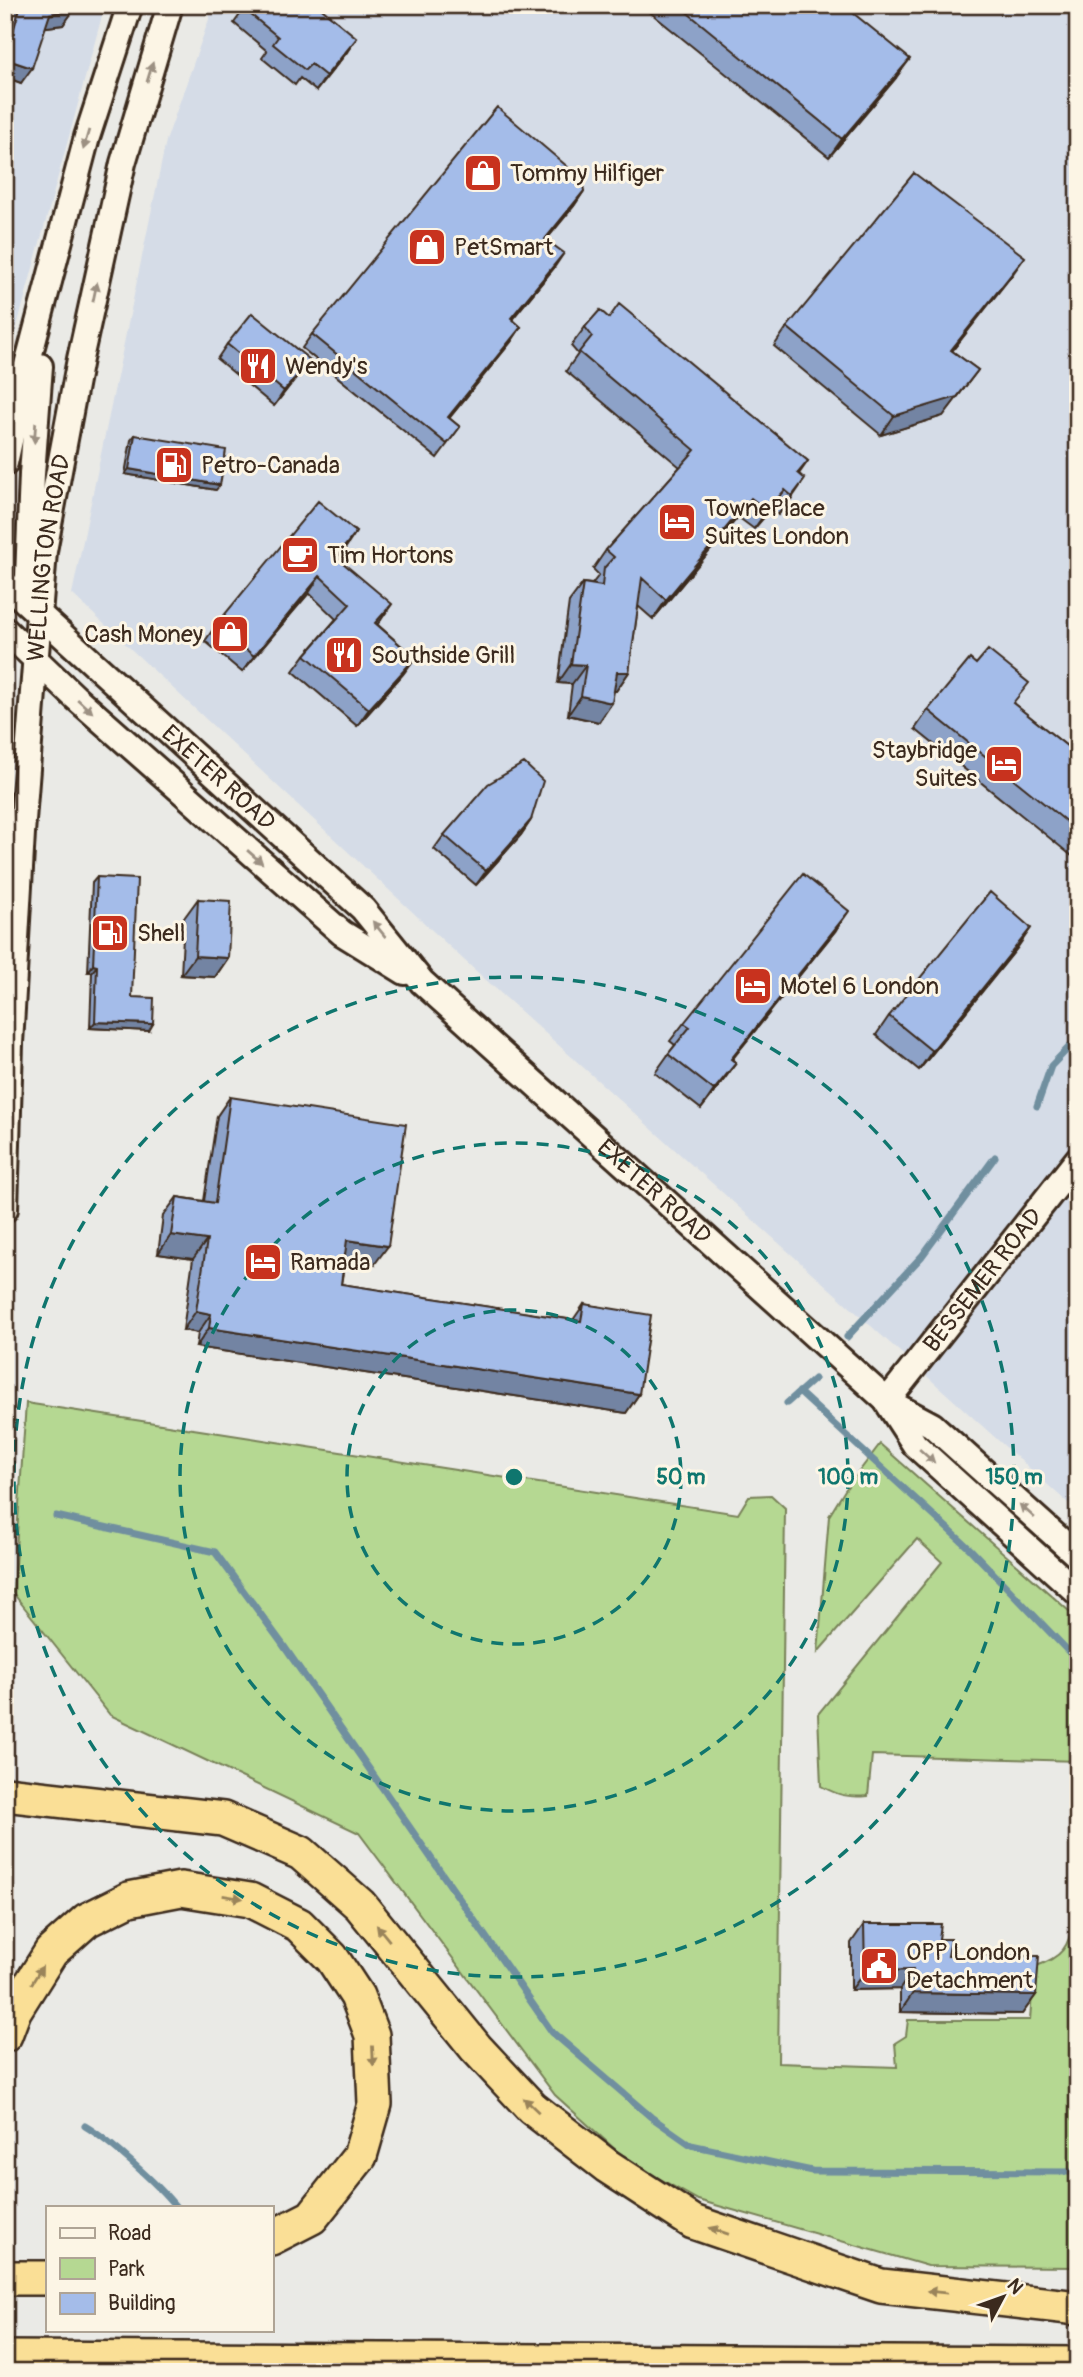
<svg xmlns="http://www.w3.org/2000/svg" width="1083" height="2377" font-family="Pangolin,sans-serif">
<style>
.built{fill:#d5dce7}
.green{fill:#b5d892;stroke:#788158;stroke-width:2}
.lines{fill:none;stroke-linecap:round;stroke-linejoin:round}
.stream{stroke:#708f9f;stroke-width:7}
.secondary-casing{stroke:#3b2a1e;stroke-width:30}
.highway-casing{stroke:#3b2a1e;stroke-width:38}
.secondary{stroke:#fcf5e5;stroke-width:24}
.highway{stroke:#fadf96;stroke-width:33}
.wall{fill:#8da2c8;stroke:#3b2a1e;stroke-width:2}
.shaded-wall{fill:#7384a3;stroke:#3b2a1e;stroke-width:2}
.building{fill:#a4bce9;stroke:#3b2a1e;stroke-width:2}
.oneway{fill:#9c9082}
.oneway2{fill:#9a845a}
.ring{fill:none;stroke:#0f766e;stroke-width:3.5;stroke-dasharray:12 9}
.labels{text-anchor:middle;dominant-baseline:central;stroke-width:6;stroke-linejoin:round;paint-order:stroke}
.poi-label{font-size:24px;fill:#3b2a1e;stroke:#fcf5e5;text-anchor:start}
.street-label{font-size:24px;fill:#3b2a1e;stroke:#fcf5e5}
.centre{fill:#0f766e;stroke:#fcf5e5;stroke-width:3.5}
.ring-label{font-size:21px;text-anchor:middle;font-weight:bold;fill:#0f766e;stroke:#fcf5e5;stroke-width:6;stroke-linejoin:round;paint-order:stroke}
</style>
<rect width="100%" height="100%" fill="#eaeae6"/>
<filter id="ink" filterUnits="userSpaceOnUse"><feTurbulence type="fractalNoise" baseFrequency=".0143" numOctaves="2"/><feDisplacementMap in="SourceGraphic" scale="14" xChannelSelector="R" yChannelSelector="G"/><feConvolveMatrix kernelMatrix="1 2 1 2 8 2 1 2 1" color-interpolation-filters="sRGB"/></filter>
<g filter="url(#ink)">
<path class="built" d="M 5,5 L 105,5 L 5,370 Z
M 214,5 L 1078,5 L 1078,1512 L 465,961 L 72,594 L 166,141 Z"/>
<path class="green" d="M 26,1403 L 738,1514 L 749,1496 L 771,1495 L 785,1508 L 778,2063 L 897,2067 L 895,2043 L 906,2036 L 908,2020 L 1030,2020 L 1034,1967 C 1072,1954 1067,1941 1078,1907 L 1078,2267 L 928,2266 L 698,2200 L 628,2161 L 555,2095 L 359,1833 L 110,1715 L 13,1593 Z
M 880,1444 L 1078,1619 L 1078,1761 L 872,1755 L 868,1796 C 849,1798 837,1795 821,1786 L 818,1714 L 942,1562 L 917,1539 L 818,1652 L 829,1516 L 845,1490 Z"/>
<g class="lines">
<path class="stream" d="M 1037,1106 L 1051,1066 L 1078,1038
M 847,1337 L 922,1256 L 995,1157
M 799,1392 L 970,1549 L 1069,1652
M 787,1403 L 814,1379
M 56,1516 L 215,1552 L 281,1642 L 552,2032 L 651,2117 L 691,2145 L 812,2171 L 1078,2172
M 85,2126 C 110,2141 158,2184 176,2207"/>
<defs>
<g id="secondary">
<path d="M 5,463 L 26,369 L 87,137 L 130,5"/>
<path d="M 28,578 L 32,474 L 40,366"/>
<path id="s1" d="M 5,583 L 363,909 L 422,982 L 887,1401 L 932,1425 L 1078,1556"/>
<path d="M 5,630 L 75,697 L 342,933 L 405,972"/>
<path id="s2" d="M 5,1209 L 10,1044 L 22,833 L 44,551 L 80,359 L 123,163 L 170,5"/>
<path id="s3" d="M 887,1401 L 1078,1159"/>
<path d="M 887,1402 L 915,1445 L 1078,1593"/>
</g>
<path id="highway" d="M 5,1794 L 223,1819 L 301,1853 L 360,1905 L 476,2048 L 532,2108 L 607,2166 L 693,2222 L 881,2286 L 1078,2308
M 5,2035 L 14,2011 L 51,1952 L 87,1920 L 129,1899 L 181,1889 L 250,1900 L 299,1925 L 332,1958 L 357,1996 L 372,2035 L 375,2104 L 360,2156 L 312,2217 L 271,2238
M 5,2278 L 47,2278
M 5,2358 L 1078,2364"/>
</defs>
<use href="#secondary" class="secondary-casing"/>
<use href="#highway" class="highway-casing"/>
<use href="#secondary" class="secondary"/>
<use href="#highway" class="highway"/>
</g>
<path class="wall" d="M 5,5 L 77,5 L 63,25 L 45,27 L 21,83 L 5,77 L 5,37 L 13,13 Z
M 247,5 L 347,52 L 316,91 L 300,78 L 295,85 L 262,58 L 267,51 L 234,23 Z
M 641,5 L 843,5 L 896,78 L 829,157 Z
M 584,191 L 574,206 L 546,240 L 554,268 L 512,319 L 521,327 L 511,342 L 449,418 L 460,427 L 437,458 L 302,348 L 312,334 Z
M 1012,275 L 952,351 L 978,370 L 943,416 L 881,435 L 774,346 L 787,327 Z
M 609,318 L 808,461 L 799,474 L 792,498 L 778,515 L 771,509 L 754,529 L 738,517 L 653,619 L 638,606 L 629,672 L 616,691 L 614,691 L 599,722 L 568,715 L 572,684 L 558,683 L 569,602 L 583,583 L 592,584 L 599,575 L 593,569 L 606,550 L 680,467 L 566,371 L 578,354 L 571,346 L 585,327 Z
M 227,344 L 299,374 L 274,406 L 217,359 Z
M 135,435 L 216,490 L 125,474 L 131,440 Z
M 356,532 L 338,558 L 381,620 L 377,624 L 415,658 L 403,674 L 357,726 L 293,671 L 305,655 L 336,619 L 309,593 L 242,672 L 205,641 L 216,625 Z
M 1014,704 L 1078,755 L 1078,861 L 915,729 L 928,710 Z
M 531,820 L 521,835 L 476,885 L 434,849 L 444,835 Z
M 97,877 L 132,997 L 149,1031 L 90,1028 L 92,972 L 88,972 L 92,883 Z
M 198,899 L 228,958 L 215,977 L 181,975 L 184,918 Z
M 836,930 L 732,1059 L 736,1063 L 723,1081 L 701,1109 L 655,1073 L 675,1045 L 670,1041 L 684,1023 Z
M 1018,947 L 919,1070 L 876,1035 L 889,1016 Z
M 230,1097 L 374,1265 L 345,1261 L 341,1284 L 573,1320 L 584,1304 L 639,1394 L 626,1413 L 196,1347 L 198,1333 L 183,1330 L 193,1259 L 158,1254 L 163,1216 L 177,1197 L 204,1201 L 217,1116 Z
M 864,1924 L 939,1939 L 948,1956 L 1036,1995 L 1022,2014 L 900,2012 L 900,1989 L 851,1990 L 851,1943 Z"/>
<path class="shaded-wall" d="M 5,5 L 18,5 L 13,13 L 5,10 Z
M 74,10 L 63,25 L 40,28 L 50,14 Z
M 357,38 L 347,52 L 316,91 L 326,76 Z
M 5,59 L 32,68 L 21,83 L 5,77 Z
M 910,59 L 896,78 L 829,157 L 842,139 Z
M 584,191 L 574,206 L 535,253 L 545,239 Z
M 564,253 L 554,268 L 501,333 L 511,318 Z
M 1025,257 L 1012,275 L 938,369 L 951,350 Z
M 521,327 L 511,342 L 438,432 L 448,417 Z
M 310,360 L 299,374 L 274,406 L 284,391 Z
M 978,370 L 943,416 L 881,435 L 894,416 Z
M 129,469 L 220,485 L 216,490 L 125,474 Z
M 805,479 L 792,498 L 778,515 L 792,496 Z
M 785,490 L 771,509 L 754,529 L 767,510 Z
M 751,498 L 738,517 L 653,619 L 666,600 Z
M 356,532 L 345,549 L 325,573 L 336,557 Z
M 320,576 L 309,593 L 242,672 L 254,656 Z
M 392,604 L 381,620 L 364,640 L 375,623 Z
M 415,658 L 403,674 L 357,726 L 369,709 Z
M 571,664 L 586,665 L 572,684 L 558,683 Z
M 617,672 L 629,672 L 616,691 L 603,691 Z
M 581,696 L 612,703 L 599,722 L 568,715 Z
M 531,820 L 521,835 L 476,885 L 486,871 Z
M 849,911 L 836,930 L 718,1077 L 731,1059 Z
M 1031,928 L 1018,947 L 919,1070 L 932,1051 Z
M 195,956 L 228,958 L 215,977 L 181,975 Z
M 93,965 L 97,966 L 92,972 L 88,972 Z
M 95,1022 L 153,1024 L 149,1031 L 90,1028 Z
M 736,1063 L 723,1081 L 701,1109 L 714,1090 Z
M 171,1235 L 207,1240 L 193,1259 L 158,1254 Z
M 347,1240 L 388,1246 L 374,1265 L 334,1259 Z
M 196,1311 L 211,1314 L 198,1333 L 183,1330 Z
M 209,1328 L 639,1394 L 626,1413 L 196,1347 Z
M 913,1970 L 900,1989 L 851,1990 L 865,1971 Z
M 913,1993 L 1036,1995 L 1022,2014 L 900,2012 Z"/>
<path class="building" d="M 21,5 L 77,5 L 74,10 L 50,14 L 32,68 L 5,59 L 5,37 L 11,38 Z
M 247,5 L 317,5 L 357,38 L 326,76 L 311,64 L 305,70 L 273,44 L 278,37 L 244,9 Z
M 678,5 L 843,5 L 910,59 L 842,139 Z
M 497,107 L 582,179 L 584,191 L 545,239 L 564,253 L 511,318 L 521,327 L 448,417 L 460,427 L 447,444 L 312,334 Z
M 5,164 L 13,166 L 5,198 Z
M 914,173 L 1025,257 L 951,350 L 978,370 L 957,397 L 894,416 L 787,327 Z
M 619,304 L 808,461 L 798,473 L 805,479 L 792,496 L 785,490 L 767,510 L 751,498 L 666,600 L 642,578 L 629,672 L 617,672 L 612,703 L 581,696 L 586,665 L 571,664 L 583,583 L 602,586 L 604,568 L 614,557 L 606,550 L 695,450 L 579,352 L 592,336 L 585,327 L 600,310 L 609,318 Z
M 252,313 L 310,360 L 284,391 L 227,344 Z
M 135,435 L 226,450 L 220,485 L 129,469 Z
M 318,501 L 356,532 L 336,557 L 392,604 L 375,623 L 415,658 L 369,709 L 305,655 L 350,604 L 320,576 L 254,656 L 216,625 Z
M 988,650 L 1029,683 L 1013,703 L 1078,755 L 1078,831 L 928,710 L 970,659 L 976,664 Z
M 524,763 L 543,781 L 531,820 L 486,871 L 444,835 L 488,784 Z
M 803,874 L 849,911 L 731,1059 L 736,1063 L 714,1090 L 668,1054 L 690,1027 L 684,1023 Z
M 97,877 L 137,879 L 132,997 L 154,998 L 153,1024 L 95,1022 L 97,966 L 93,965 Z
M 990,892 L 1031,928 L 932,1051 L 889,1016 Z
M 198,899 L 231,901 L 228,958 L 195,956 Z
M 230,1097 L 406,1124 L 388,1246 L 347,1240 L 341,1284 L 581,1321 L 584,1304 L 651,1315 L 639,1394 L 209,1328 L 211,1314 L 196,1311 L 207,1240 L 171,1235 L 177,1197 L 215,1203 Z
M 864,1924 L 941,1924 L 939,1939 L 951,1939 L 948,1956 L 1039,1956 L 1036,1995 L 913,1993 L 913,1970 L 865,1971 Z"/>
<defs><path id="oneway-solid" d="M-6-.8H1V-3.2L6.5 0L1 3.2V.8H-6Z" transform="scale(1.75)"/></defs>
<g class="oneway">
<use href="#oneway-solid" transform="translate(150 72) rotate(-73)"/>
<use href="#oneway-solid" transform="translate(86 140) rotate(106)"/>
<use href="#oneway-solid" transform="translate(95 292) rotate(-78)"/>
<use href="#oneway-solid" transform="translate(35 433) rotate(94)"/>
<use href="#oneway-solid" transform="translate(85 706) rotate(42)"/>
<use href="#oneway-solid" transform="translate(255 857) rotate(41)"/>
<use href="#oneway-solid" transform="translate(379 929) rotate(-129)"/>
<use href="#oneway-solid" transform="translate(927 1456) rotate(42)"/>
<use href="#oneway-solid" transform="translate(1027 1511) rotate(-138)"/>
</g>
<g class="oneway2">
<use href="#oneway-solid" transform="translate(233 1897) rotate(9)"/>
<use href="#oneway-solid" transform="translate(383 1933) rotate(-129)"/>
<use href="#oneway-solid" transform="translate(37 1975) rotate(-58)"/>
<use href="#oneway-solid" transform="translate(373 2056) rotate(87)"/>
<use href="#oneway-solid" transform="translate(531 2105) rotate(-137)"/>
<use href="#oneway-solid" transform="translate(719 2231) rotate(-161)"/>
<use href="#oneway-solid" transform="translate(937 2292) rotate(-174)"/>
</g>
</g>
<g class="ring">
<circle cx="514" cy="1477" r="167"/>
<circle cx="514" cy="1477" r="334"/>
<circle cx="514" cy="1477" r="500"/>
</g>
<defs>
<symbol id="shop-square" viewBox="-11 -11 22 22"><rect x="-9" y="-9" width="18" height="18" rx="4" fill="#c8321e" stroke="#fcf5e5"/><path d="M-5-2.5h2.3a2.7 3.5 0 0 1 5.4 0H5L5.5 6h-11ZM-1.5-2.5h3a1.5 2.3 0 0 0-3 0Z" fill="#fff"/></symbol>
<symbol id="restaurant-square" viewBox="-11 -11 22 22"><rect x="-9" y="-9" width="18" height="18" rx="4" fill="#c8321e" stroke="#fcf5e5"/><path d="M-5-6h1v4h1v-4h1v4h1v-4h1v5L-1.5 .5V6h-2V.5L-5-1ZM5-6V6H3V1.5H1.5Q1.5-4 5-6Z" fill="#fff"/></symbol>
<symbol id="fuel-square" viewBox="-11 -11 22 22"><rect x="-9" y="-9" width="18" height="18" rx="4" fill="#c8321e" stroke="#fcf5e5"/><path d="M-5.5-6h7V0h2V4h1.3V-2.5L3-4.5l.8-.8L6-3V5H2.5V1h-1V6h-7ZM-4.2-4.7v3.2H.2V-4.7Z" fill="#fff"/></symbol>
<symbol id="hotel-square" viewBox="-11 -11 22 22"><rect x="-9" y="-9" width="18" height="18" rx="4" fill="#c8321e" stroke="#fcf5e5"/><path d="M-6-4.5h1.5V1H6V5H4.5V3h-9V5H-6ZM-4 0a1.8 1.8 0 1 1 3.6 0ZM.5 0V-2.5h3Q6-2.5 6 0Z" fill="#fff"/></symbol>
<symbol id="cafe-square" viewBox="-11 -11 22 22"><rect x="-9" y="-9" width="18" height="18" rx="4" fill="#c8321e" stroke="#fcf5e5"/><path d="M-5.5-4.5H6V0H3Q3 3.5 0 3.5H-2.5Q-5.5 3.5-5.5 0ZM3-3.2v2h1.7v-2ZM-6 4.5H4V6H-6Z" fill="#fff"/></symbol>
<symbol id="civic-square" viewBox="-11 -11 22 22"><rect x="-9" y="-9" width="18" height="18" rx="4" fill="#c8321e" stroke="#fcf5e5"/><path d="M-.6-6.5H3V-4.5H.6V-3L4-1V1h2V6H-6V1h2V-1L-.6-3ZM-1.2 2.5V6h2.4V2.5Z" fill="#fff"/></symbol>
</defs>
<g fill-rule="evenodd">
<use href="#shop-square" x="461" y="151" width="44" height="44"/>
<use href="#shop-square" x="405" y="225" width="44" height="44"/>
<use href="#restaurant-square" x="236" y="344" width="44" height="44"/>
<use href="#fuel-square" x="152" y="443" width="44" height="44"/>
<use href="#hotel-square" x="655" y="500" width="44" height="44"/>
<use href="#cafe-square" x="278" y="533" width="44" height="44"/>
<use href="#shop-square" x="208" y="612" width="44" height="44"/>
<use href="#restaurant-square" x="322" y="633" width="44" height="44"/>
<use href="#hotel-square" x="982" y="742" width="44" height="44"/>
<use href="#fuel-square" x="88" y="911" width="44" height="44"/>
<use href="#hotel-square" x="731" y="964" width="44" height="44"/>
<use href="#hotel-square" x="241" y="1240" width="44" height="44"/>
<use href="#civic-square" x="857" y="1944" width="44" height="44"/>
</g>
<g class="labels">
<g class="poi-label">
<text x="510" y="173">Tommy Hilfiger</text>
<text x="454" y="247">PetSmart</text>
<text x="285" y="366">Wendy's</text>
<text x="201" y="465">Petro-Canada</text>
<text x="704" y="508">TownePlace<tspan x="704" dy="28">Suites London</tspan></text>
<text x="327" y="555">Tim Hortons</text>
<text x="203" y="634" text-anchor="end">Cash Money</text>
<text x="371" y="655">Southside Grill</text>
<text x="977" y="750" text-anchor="end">Staybridge<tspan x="977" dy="28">Suites</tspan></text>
<text x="137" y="933">Shell</text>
<text x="780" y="986">Motel 6 London</text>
<text x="290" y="1262">Ramada</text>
<text x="906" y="1952">OPP London<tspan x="906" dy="28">Detachment</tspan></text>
</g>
<g class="street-label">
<text stroke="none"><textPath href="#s2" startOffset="653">WELLINGTON ROAD</textPath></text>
<text stroke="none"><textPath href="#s1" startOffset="289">EXETER ROAD</textPath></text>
<text stroke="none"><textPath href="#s1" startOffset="891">EXETER ROAD</textPath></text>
<text stroke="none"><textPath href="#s3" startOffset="154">BESSEMER ROAD</textPath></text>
</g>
</g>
<circle cx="514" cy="1477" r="10" class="centre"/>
<g class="ring-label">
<text x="681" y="1484">50 m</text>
<text x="848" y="1484">100 m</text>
<text x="1014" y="1484">150 m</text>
</g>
<rect width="1083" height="2377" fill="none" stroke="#fcf5e5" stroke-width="28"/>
<rect x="14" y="14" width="1055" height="2349" fill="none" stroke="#3b2a1e" stroke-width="2.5" filter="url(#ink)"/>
<rect x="46" y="2206" width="228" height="126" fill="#fcf5e5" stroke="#afa495" stroke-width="2"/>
<rect x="60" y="2228" width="35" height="10" fill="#fcf5e5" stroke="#afa495" stroke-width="2"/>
<text x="108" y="2240" font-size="21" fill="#3b2a1e">Road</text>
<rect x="60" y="2258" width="35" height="21" fill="#b5d892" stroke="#afa495" stroke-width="2"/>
<text x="108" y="2276" font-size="21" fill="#3b2a1e">Park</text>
<rect x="60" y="2293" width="35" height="21" fill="#a4bce9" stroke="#afa495" stroke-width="2"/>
<text x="108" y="2310" font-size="21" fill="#3b2a1e">Building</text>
<g transform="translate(1003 2297) rotate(49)" stroke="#fcf5e5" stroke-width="5" paint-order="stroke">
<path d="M0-5L12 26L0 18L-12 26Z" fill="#3b2a1e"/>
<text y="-10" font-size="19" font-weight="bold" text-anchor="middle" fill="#3b2a1e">N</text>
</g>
</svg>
